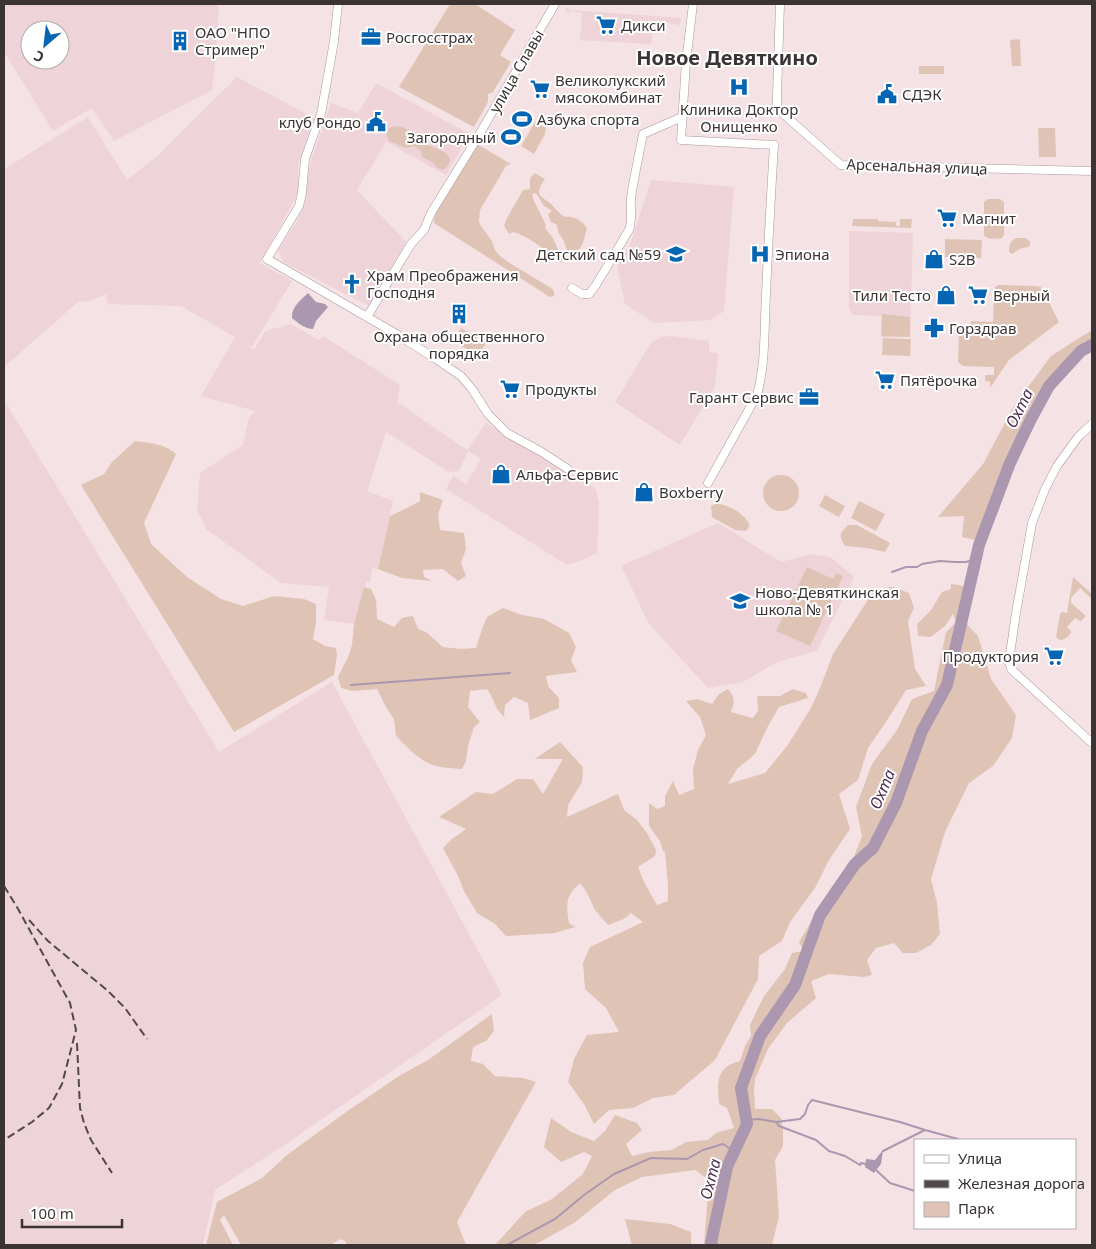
<svg xmlns="http://www.w3.org/2000/svg" width="1096" height="1249" font-family="'Noto Sans',sans-serif">
<style>
.built{fill:#eed3d8;fill-rule:evenodd}
.green{fill:#dfc4b5}
.water{fill:#ab97af}
.lines{fill:none;stroke-linecap:round;stroke-linejoin:round}
.stream{stroke:#ab97af;stroke-width:2}
.river{stroke:#ab97af;stroke-width:12}
.street-casing{stroke:#a9979a;stroke-width:9}
.street{stroke:#fff;stroke-width:8}
.rail{stroke:#52494a;stroke-width:2;stroke-dasharray:8 4;stroke-linecap:butt}
.labels{text-anchor:middle;dominant-baseline:central;stroke-width:4;stroke-linejoin:round;paint-order:stroke}
.poi-label{font-size:15px;fill:#3b3334;stroke:#fff;text-anchor:start}
.street-label{font-size:15px;fill:#3b3334;stroke:#fff}
.water-label{font-size:16px;font-style:italic;fill:#4b2d51;stroke:#fff}
.district-label{font-size:20px;font-weight:bold;fill:#3b3334;stroke:#fff}
</style>
<rect width="100%" height="100%" fill="#f5e2e5"/>
<path class="built" d="M 4,4 L 219,4 L 215,66 L 212,90 L 114,141 L 92,108 L 53,131 L 4,52 ZM 30,30 L 60,30 L 60,60 L 30,60 Z
M 567,7 L 570,10 L 681,18 L 680,25 L 654,21 L 651,44 L 580,40 L 582,13 L 571,11 L 569,14 L 565,10 Z
M 237,77 L 314,118 L 298,164 L 298,193 L 260,263 L 292,281 L 252,347 L 245,344 L 254,350 L 265,331 L 291,324 L 319,340 L 323,336 L 400,385 L 397,402 L 467,450 L 486,423 L 596,489 L 599,503 L 597,553 L 580,561 L 567,565 L 446,489 L 453,476 L 466,484 L 481,459 L 468,451 L 459,471 L 449,472 L 386,432 L 367,491 L 393,501 L 378,569 L 372,568 L 370,582 L 366,582 L 354,624 L 324,620 L 329,587 L 281,583 L 206,529 L 197,510 L 200,473 L 243,445 L 249,418 L 255,411 L 201,396 L 235,337 L 181,306 L 108,304 L 106,294 L 88,302 L 79,301 L 4,367 L 4,165 L 6,168 L 88,117 L 127,180 L 156,157 Z
M 376,83 L 468,133 L 466,135 L 468,136 L 446,175 L 386,142 L 357,190 L 406,242 L 369,306 L 283,262 L 278,250 L 298,220 L 305,202 L 310,164 L 331,103 L 358,113 Z
M 651,180 L 734,187 L 724,311 L 711,320 L 654,323 L 625,304 L 617,266 L 631,242 Z
M 849,231 L 913,233 L 910,337 L 881,337 L 882,316 L 853,315 L 849,308 Z
M 672,336 L 709,341 L 709,352 L 718,353 L 715,387 L 680,445 L 615,402 L 651,343 L 661,337 Z
M 4,400 L 219,752 L 332,682 L 502,995 L 280,1148 L 215,1190 L 203,1245 L 4,1245 Z
M 718,523 L 781,562 L 812,554 L 830,557 L 854,577 L 817,651 L 777,662 L 743,682 L 708,688 L 649,624 L 621,566 Z"/>
<path class="green" d="M 450,4 L 475,4 L 515,30 L 500,55 L 511,62 L 493,92 L 488,94 L 488,102 L 474,127 L 399,87 Z
M 1020,39 L 1021,66 L 1012,66 L 1010,40 Z
M 919,66 L 944,66 L 944,74 L 919,74 Z
M 535,122 L 546,128 L 545,134 L 534,154 L 521,146 Z
M 396,126 C 407,127 406,130 413,136 C 422,145 436,147 446,153 L 449,157 L 450,161 L 447,167 L 443,170 L 438,168 L 432,162 L 422,157 L 421,151 L 414,146 L 405,148 L 389,141 L 386,133 L 389,128 Z
M 1038,128 L 1055,128 L 1056,157 L 1039,157 Z
M 477,144 L 511,164 L 506,166 L 480,210 L 479,221 L 481,226 L 492,241 L 495,250 L 500,256 L 508,262 L 551,288 L 554,291 L 554,296 L 550,297 L 434,223 C 432,211 468,158 477,144 Z
M 535,173 L 545,179 C 534,196 539,194 551,204 C 555,208 559,213 563,216 C 567,218 567,216 571,217 C 577,218 584,223 587,228 L 583,243 L 571,263 L 564,241 L 558,232 L 558,229 L 556,224 L 551,222 L 548,214 L 552,211 L 544,206 L 536,193 L 532,194 L 534,201 L 546,225 L 545,228 L 553,238 L 562,259 L 561,263 C 550,253 527,235 513,232 L 509,234 L 504,226 L 507,218 L 523,190 L 530,189 L 530,178 Z
M 988,199 L 1000,199 L 1004,202 L 1004,235 L 1002,238 C 996,239 987,240 984,235 L 984,202 Z
M 853,219 L 878,219 L 878,221 L 896,222 L 896,226 L 900,226 L 900,219 L 912,219 L 911,228 L 852,226 Z
M 1016,238 L 1025,238 L 1030,241 L 1030,245 L 1028,247 L 1019,249 L 1012,254 L 1009,252 C 1009,246 1010,241 1016,238 Z
M 945,239 L 982,240 L 981,258 L 945,257 Z
M 999,285 L 1035,286 L 1041,287 L 1059,322 L 1009,360 L 990,388 L 990,382 L 985,381 L 985,375 L 994,375 L 994,367 L 963,366 L 960,364 L 958,361 L 959,328 L 970,328 L 971,321 L 993,322 L 994,290 L 996,286 Z
M 882,314 L 910,317 L 910,337 L 881,336 Z
M 461,328 L 486,343 L 478,356 L 454,341 Z
M 1092,330 L 1092,343 L 1081,349 L 1047,384 L 1026,424 L 1002,474 L 979,541 L 962,537 L 964,516 L 938,517 L 983,464 L 1014,406 L 1051,356 Z
M 883,338 L 911,339 L 910,356 L 882,355 Z
M 135,441 C 149,443 166,444 176,454 L 144,523 L 151,544 L 187,577 L 221,599 L 243,606 L 274,596 L 304,599 L 316,604 L 316,622 L 313,639 L 325,646 L 336,648 L 337,655 L 334,675 L 234,732 L 81,485 L 104,474 L 112,462 Z
M763 493a18 18 0 1 1 36 0a18 18 0 1 1-36 0Z
M 420,492 L 443,500 L 438,514 L 440,530 L 464,533 L 466,549 L 461,563 L 466,576 L 458,581 L 443,569 L 423,570 L 424,577 L 432,581 L 402,578 L 378,569 L 390,516 L 407,508 L 420,501 Z
M 825,495 L 845,506 L 839,517 L 819,506 Z
M 859,501 L 885,514 L 876,531 L 851,518 Z
M 717,503 C 731,507 743,512 750,525 L 746,531 L 735,530 L 712,517 L 711,506 Z
M 848,525 L 857,525 L 890,543 L 885,552 L 867,548 L 845,546 C 838,536 840,533 848,525 Z
M 807,567 L 833,579 L 836,573 L 843,576 L 810,646 L 776,631 Z
M 1073,577 L 1092,594 L 1092,599 L 1080,588 L 1071,598 L 1071,603 L 1085,615 L 1085,617 L 1081,621 L 1075,618 L 1067,627 L 1071,631 L 1071,633 C 1067,637 1062,644 1056,637 L 1060,614 L 1062,612 L 1067,613 Z
M 951,584 L 959,585 L 967,588 L 962,619 L 978,636 L 991,679 L 1016,715 L 1012,738 L 993,766 L 969,783 L 945,832 L 931,879 L 937,903 L 940,934 L 931,945 L 916,953 L 903,953 L 894,943 L 876,948 L 867,960 L 872,975 L 864,977 L 829,974 L 811,981 L 816,998 L 787,1023 L 768,1049 L 755,1079 L 754,1090 L 755,1109 L 772,1109 L 781,1118 L 783,1131 L 783,1146 L 775,1160 L 779,1216 L 772,1245 L 704,1245 L 709,1180 L 695,1170 L 642,1177 L 615,1190 L 574,1223 L 538,1243 L 531,1245 L 495,1245 L 525,1212 L 552,1199 L 583,1174 L 592,1156 L 584,1152 L 561,1162 L 544,1147 L 551,1118 L 571,1132 L 594,1141 L 605,1131 L 615,1115 L 637,1123 L 642,1130 L 626,1144 L 632,1156 L 649,1152 L 672,1150 L 686,1142 L 708,1140 L 716,1133 L 734,1128 L 727,1108 L 719,1104 C 717,1082 716,1067 740,1061 L 745,1046 L 751,1036 L 750,1025 L 764,996 L 785,969 L 792,953 L 804,951 L 799,942 L 825,898 L 852,862 L 862,836 L 856,807 L 872,764 L 897,730 L 912,699 L 934,691 L 946,632 L 956,622 L 953,614 L 945,626 L 931,637 L 918,636 L 917,624 L 931,610 L 942,592 L 951,589 Z
M 364,587 L 371,589 L 376,600 L 377,619 L 394,627 L 402,618 L 413,616 L 418,629 L 426,632 L 443,647 L 461,649 L 476,648 L 482,629 L 487,617 L 503,608 L 522,615 L 544,619 L 569,633 L 576,647 L 571,660 L 577,672 L 546,676 L 548,686 L 559,698 L 559,708 L 530,720 L 528,703 L 514,697 L 505,705 L 504,717 L 497,709 L 491,695 L 487,689 L 470,691 L 468,707 L 480,722 L 474,727 L 468,746 L 466,761 L 462,769 C 450,768 437,768 426,762 C 415,756 405,745 396,736 L 394,719 L 387,709 L 377,689 L 353,691 L 341,688 L 338,677 L 348,657 L 352,645 L 354,624 Z
M 893,587 L 909,593 L 914,608 L 908,621 L 915,669 L 926,686 L 906,690 L 886,722 L 868,748 L 858,780 L 839,794 L 850,829 L 829,860 L 815,888 L 790,922 L 782,941 L 759,956 L 758,979 L 715,1060 L 674,1095 L 653,1098 L 633,1108 L 609,1110 L 594,1124 L 584,1104 L 568,1082 L 574,1059 L 587,1035 L 619,1032 L 606,1008 L 585,989 L 583,963 L 590,947 L 643,922 L 631,913 L 624,919 L 608,925 L 595,910 L 586,891 L 580,883 C 565,896 566,905 569,923 L 575,927 L 555,933 L 506,936 L 495,924 L 477,913 L 464,891 L 458,876 L 443,848 L 452,839 L 466,829 L 439,817 L 476,792 L 493,794 L 517,779 L 533,779 L 543,794 L 563,759 L 535,759 L 560,742 L 583,767 L 582,782 L 568,805 L 567,817 L 618,794 L 624,810 L 637,820 L 647,833 L 656,850 L 655,856 L 638,867 L 644,882 L 657,905 L 668,901 L 668,885 L 665,852 L 663,851 L 660,841 L 649,826 L 649,803 L 657,809 L 665,806 L 665,796 L 673,781 L 679,795 L 694,789 L 693,769 L 698,750 L 706,735 L 700,717 L 686,701 L 697,699 L 712,704 L 719,694 L 728,689 C 735,697 735,702 731,712 L 753,718 L 758,711 L 757,696 L 780,696 L 793,689 L 806,693 L 808,698 L 779,707 L 767,728 L 755,754 L 737,769 L 728,784 L 765,773 L 787,746 L 811,708 L 820,688 L 833,654 L 875,589 Z
M 492,1014 L 494,1031 L 486,1041 L 473,1047 L 471,1061 L 483,1064 L 495,1076 L 523,1078 L 536,1082 L 457,1222 L 466,1245 L 396,1245 L 388,1244 L 383,1245 L 347,1245 L 345,1241 L 341,1239 L 330,1245 L 241,1245 L 224,1215 L 220,1220 L 233,1245 L 206,1245 L 217,1202 L 262,1178 L 287,1155 L 346,1112 L 399,1076 L 428,1060 Z
M 625,1219 L 670,1224 L 691,1232 L 691,1245 L 632,1245 Z"/>
<path class="water" d="M 308,293 L 316,302 L 325,304 L 328,307 L 316,321 L 313,329 C 305,329 298,323 292,318 C 291,307 301,300 308,293 Z
M 883,1150 L 881,1164 L 874,1173 L 865,1167 L 866,1159 L 875,1160 Z"/>
<g class="lines">
<path class="stream" d="M 892,572 L 906,567 L 917,567 L 922,564 L 940,561 L 955,562 L 966,562 L 976,559
M 351,685 L 510,673
M 747,1120 L 759,1119 L 776,1122 L 800,1119 L 805,1114 L 808,1105 L 812,1100 L 900,1122 L 925,1130
M 776,1122 L 779,1126 L 816,1140 L 829,1151 L 845,1156 L 860,1165 L 861,1163 L 866,1164
M 883,1151 L 925,1130 L 958,1139
M 876,1170 L 890,1183 L 915,1191
M 507,1245 L 555,1219 L 584,1195 L 614,1174 L 651,1158 L 687,1159 L 703,1150 L 723,1144 L 732,1150 L 731,1159"/>
<path class="river" d="M 712,1245 L 711,1243 L 727,1167 L 747,1124 L 741,1088 L 760,1036 L 795,985 L 820,915 L 855,864 L 873,848 L 896,803 L 922,731 L 947,685 L 979,545 L 1010,463 L 1031,419 L 1049,386 L 1081,351 L 1092,345"/>
<defs>
<path id="street" d="M 338,4 L 334,41 L 330,64 L 321,114 L 305,159 L 302,193 L 299,206 L 267,259 L 398,335 L 436,359 L 461,376 L 472,389 L 488,414 L 507,433 L 540,451 L 568,469
M 693,4 L 686,62 L 681,140 L 774,145 C 771,195 768,245 766,295 C 764,328 766,362 757,395 L 708,483
M 780,4 L 777,95 L 777,107 L 781,112 L 841,165 L 1092,171
M 572,288 L 582,294 L 589,294 L 596,285 L 629,230 C 633,219 630,209 631,198 C 634,177 639,155 643,134 L 682,117
M 367,317 L 411,244 L 424,230 L 431,213 L 476,140 L 555,4
M 1092,424 L 1078,437 L 1057,466 L 1045,489 L 1032,523 L 1016,613 L 1009,661 L 1011,669 L 1092,743"/>
</defs>
<use href="#street" class="street-casing"/>
<use href="#street" class="street"/>
<path class="rail" d="M 4,886 L 17,907 L 70,1003 L 76,1030 L 62,1084 L 49,1108 L 32,1122 L 4,1140
M 29,920 L 48,941 L 108,991 L 125,1008 L 147,1039
M 77,1043 L 80,1108 L 84,1123 L 91,1140 L 112,1173"/>
</g>
<defs>
<symbol id="supermarket-bare" viewBox="-9 -9 18 18"><path d="M-6-5.5h2.5l.6 2H6L4.5 2H-2.5L-4.4-4H-6ZM-1.5 3.2a1.3 1.3 0 1 0 .1 0ZM3 3.2a1.3 1.3 0 1 0 .1 0Z" fill="#0665b2" stroke="#fff" stroke-width="2.5" paint-order="stroke"/></symbol>
<symbol id="office-bare" viewBox="-9 -9 18 18"><path d="M-6-3h4V-5.5h4V-3h4V5H-6ZM-1-4.5V-3h2v-1.5ZM-6 0V1H6V0Z" fill="#0665b2" stroke="#fff" stroke-width="2.5" paint-order="stroke"/></symbol>
<symbol id="building-bare" viewBox="-9 -9 18 18"><path d="M-4-6H4V6H1V3H-1V6H-4ZM-2.5-4.3h1.7v1.8h-1.7ZM.8-4.3h1.7v1.8H.8ZM-2.5-1h1.7V.8h-1.7ZM.8-1h1.7V.8H.8Z" fill="#0665b2" stroke="#fff" stroke-width="2.5" paint-order="stroke"/></symbol>
<symbol id="hospital-bare" viewBox="-9 -9 18 18"><path d="M-5-5h3v3.5h4V-5h3V5h-3V1.5h-4V5h-3Z" fill="#0665b2" stroke="#fff" stroke-width="2.5" paint-order="stroke"/></symbol>
<symbol id="civic-bare" viewBox="-9 -9 18 18"><path d="M-.6-6.5H3V-4.5H.6V-3L4-1V1h2V6H-6V1h2V-1L-.6-3ZM-1.2 2.5V6h2.4V2.5Z" fill="#0665b2" stroke="#fff" stroke-width="2.5" paint-order="stroke"/></symbol>
<symbol id="stadium-bare" viewBox="-9 -9 18 18"><path d="M0-5a6.5 5 0 1 0 0 10a6.5 5 0 1 0 0-10ZM-3.5-1.8h7v3.6h-7Z" fill="#0665b2" stroke="#fff" stroke-width="2.5" paint-order="stroke"/></symbol>
<symbol id="school-bare" viewBox="-9 -9 18 18"><path d="M0-5L7-2L0 1L-7-2ZM-4 1L0 2.5L4 1V4Q0 6-4 4Z" fill="#0665b2" stroke="#fff" stroke-width="2.5" paint-order="stroke"/></symbol>
<symbol id="shop-bare" viewBox="-9 -9 18 18"><path d="M-5-2.5h2.3a2.7 3.5 0 0 1 5.4 0H5L5.5 6h-11ZM-1.5-2.5h3a1.5 2.3 0 0 0-3 0Z" fill="#0665b2" stroke="#fff" stroke-width="2.5" paint-order="stroke"/></symbol>
<symbol id="church-bare" viewBox="-9 -9 18 18"><path d="M-1.2-6h2.4v3.5h3.3v2.4h-3.3V6h-2.4V-.1h-3.3v-2.4h3.3Z" fill="#0665b2" stroke="#fff" stroke-width="2.5" paint-order="stroke"/></symbol>
<symbol id="pharmacy-bare" viewBox="-9 -9 18 18"><path d="M-2-6h4v4h4v4h-4v4h-4v-4h-4v-4h4Z" fill="#0665b2" stroke="#fff" stroke-width="2.5" paint-order="stroke"/></symbol>
</defs>
<g fill-rule="evenodd">
<use href="#supermarket-bare" x="592" y="11" width="28" height="28"/>
<use href="#office-bare" x="357" y="23" width="28" height="28"/>
<use href="#building-bare" x="166" y="27" width="28" height="28"/>
<use href="#hospital-bare" x="725" y="73" width="28" height="28"/>
<use href="#supermarket-bare" x="526" y="75" width="28" height="28"/>
<use href="#civic-bare" x="873" y="80" width="28" height="28"/>
<use href="#stadium-bare" x="508" y="105" width="28" height="28"/>
<use href="#civic-bare" x="362" y="108" width="28" height="28"/>
<use href="#stadium-bare" x="497" y="123" width="28" height="28"/>
<use href="#supermarket-bare" x="933" y="204" width="28" height="28"/>
<use href="#school-bare" x="662" y="240" width="28" height="28"/>
<use href="#hospital-bare" x="746" y="240" width="28" height="28"/>
<use href="#shop-bare" x="920" y="245" width="28" height="28"/>
<use href="#church-bare" x="338" y="270" width="28" height="28"/>
<use href="#shop-bare" x="932" y="281" width="28" height="28"/>
<use href="#supermarket-bare" x="964" y="281" width="28" height="28"/>
<use href="#building-bare" x="445" y="300" width="28" height="28"/>
<use href="#pharmacy-bare" x="920" y="314" width="28" height="28"/>
<use href="#supermarket-bare" x="871" y="366" width="28" height="28"/>
<use href="#supermarket-bare" x="496" y="375" width="28" height="28"/>
<use href="#office-bare" x="795" y="383" width="28" height="28"/>
<use href="#shop-bare" x="487" y="460" width="28" height="28"/>
<use href="#shop-bare" x="630" y="478" width="28" height="28"/>
<use href="#school-bare" x="726" y="587" width="28" height="28"/>
<use href="#supermarket-bare" x="1040" y="642" width="28" height="28"/>
</g>
<g class="labels">
<g class="poi-label">
<text x="621" y="25">Дикси</text>
<text x="195" y="32">ОАО "НПО<tspan x="195" dy="17">Стример"</tspan></text>
<text x="386" y="37">Росгосстрах</text>
<text x="555" y="80">Великолукский<tspan x="555" dy="17">мясокомбинат</tspan></text>
<text x="902" y="94">СДЭК</text>
<text x="739" y="109" text-anchor="middle">Клиника Доктор<tspan x="739" dy="17">Онищенко</tspan></text>
<text x="537" y="119">Азбука спорта</text>
<text x="361" y="122" text-anchor="end">клуб Рондо</text>
<text x="496" y="137" text-anchor="end">Загородный</text>
<text x="962" y="218">Магнит</text>
<text x="661" y="254" text-anchor="end">Детский сад №59</text>
<text x="775" y="254">Эпиона</text>
<text x="949" y="259">S2B</text>
<text x="367" y="275">Храм Преображения<tspan x="367" dy="17">Господня</tspan></text>
<text x="931" y="295" text-anchor="end">Тили Тесто</text>
<text x="993" y="295">Верный</text>
<text x="949" y="328">Горздрав</text>
<text x="459" y="336" text-anchor="middle">Охрана общественного<tspan x="459" dy="17">порядка</tspan></text>
<text x="900" y="380">Пятёрочка</text>
<text x="525" y="389">Продукты</text>
<text x="794" y="397" text-anchor="end">Гарант Сервис</text>
<text x="516" y="474">Альфа-Сервис</text>
<text x="659" y="492">Boxberry</text>
<text x="755" y="592">Ново-Девяткинская<tspan x="755" dy="17">школа № 1</tspan></text>
<text x="1039" y="656" text-anchor="end">Продуктория</text>
</g>
<g class="street-label">
<text transform="translate(516 71) rotate(-60)">улица Славы</text>
<text transform="translate(917 166) rotate(2)">Арсенальная улица</text>
</g>
<g class="water-label">
<text transform="translate(1019 408) rotate(-63)">Охта</text>
<text transform="translate(882 789) rotate(-67)">Охта</text>
<text transform="translate(710 1179) rotate(-76)">Охта</text>
</g>
<g class="district-label">
<text x="727" y="57">Новое Девяткино</text>
</g>
</g>
<rect width="1096" height="1249" fill="none" stroke="#3b3334" stroke-width="10"/>
<rect x="914" y="1139" width="162" height="90" fill="#ffffff" stroke="#b1adae"/>
<rect x="924" y="1155" width="25" height="8" fill="#ffffff" stroke="#b1adae"/>
<text x="958" y="1164" font-size="15" fill="#3b3334">Улица</text>
<rect x="924" y="1180" width="25" height="8" fill="#52494a" stroke="#b1adae"/>
<text x="958" y="1189" font-size="15" fill="#3b3334">Железная дорога</text>
<rect x="924" y="1202" width="25" height="15" fill="#dfc4b5" stroke="#b1adae"/>
<text x="958" y="1214" font-size="15" fill="#3b3334">Парк</text>
<g transform="translate(45 45) rotate(208)"><circle r="24" fill="#ffffff" stroke="#b1adae"/>
<path d="M0-4L9 19L0 12L-9 19Z" fill="#0665b2"/>
<text y="-8" font-size="14" font-weight="bold" text-anchor="middle" fill="#3b3334">С</text>
</g>
<path d="M22 1219v8h100v-8" fill="none" stroke="#3b3334" stroke-width="2.5"/>
<text x="30" y="1219" font-size="15" fill="#3b3334" stroke="#ffffff" stroke-width="4" paint-order="stroke">100 m</text>
</svg>
